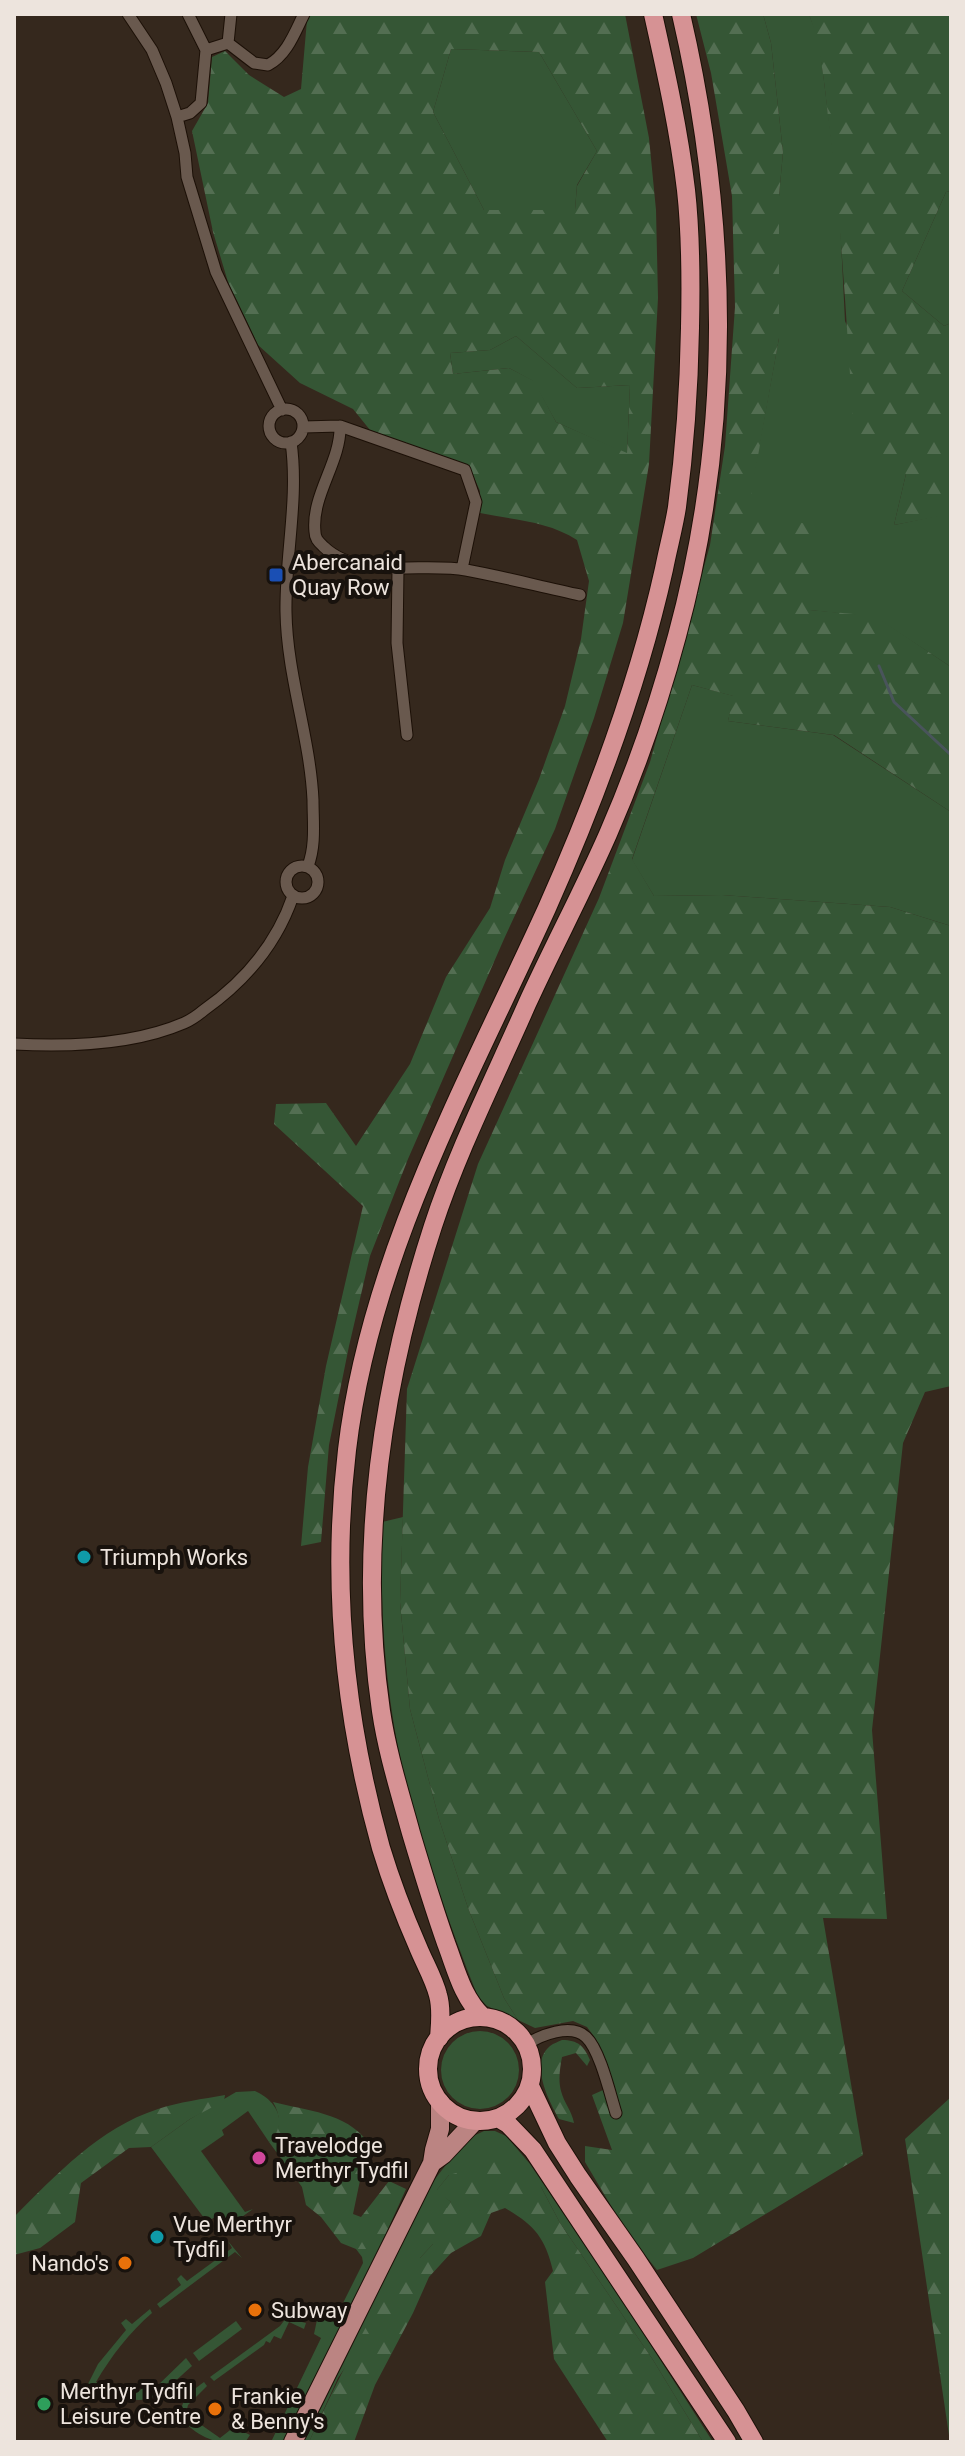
<svg xmlns="http://www.w3.org/2000/svg" width="965" height="2456" font-family="Roboto,sans-serif">
<style>
.grass{fill:#355635}
.forest{fill:url(#forest-firs);fill-rule:evenodd}
.lines{fill:none;stroke-linecap:round;stroke-linejoin:round}
.stream{stroke:#49545b;stroke-width:3}
.minor-casing{stroke:#1c1007;stroke-width:13}
.primary-casing{stroke:#1c1007;stroke-width:20}
.trunk-casing{stroke:#1c1007;stroke-width:20}
.minor{stroke:#69594e;stroke-width:11}
.primary{stroke:#bb8482;stroke-width:18}
.trunk{stroke:#d69294;stroke-width:18}
.transit-dot{fill:#1a4fb4;stroke:#18120d;stroke-width:3}
.culture-dot{fill:#0f9aa8;stroke:#18120d;stroke-width:3}
.hotel-dot{fill:#d1479c;stroke:#18120d;stroke-width:3}
.food-dot{fill:#e8710a;stroke:#18120d;stroke-width:3}
.leisure-dot{fill:#2e9e5b;stroke:#18120d;stroke-width:3}
.labels{text-anchor:middle;dominant-baseline:central;stroke-width:8;stroke-linejoin:round;paint-order:stroke}
.poi-label{font-size:22px;fill:#ede4dd;stroke:#18120d;text-anchor:start}
</style>
<defs>
<pattern id="forest-firs" width="22" height="20" patternUnits="userSpaceOnUse" patternTransform="scale(2)"><rect width="22" height="20" fill="#355635"/><path d="M5 1l3.5 6h-7zM16 11l3.5 6h-7z" fill="#536e52"/></pattern>
</defs>
<rect width="100%" height="100%" fill="#35281d"/>
<path class="grass" d="M 763,14 L 809,14 L 819,41 L 839,201 L 845,321 L 906,474 L 894,525 L 951,513 L 951,667 L 875,617 L 809,610 L 747,512 L 779,338 L 779,196 L 783,152 L 771,43 Z
M 451,49 L 539,52 L 597,151 L 577,185 L 575,210 L 484,210 L 433,112 Z
M 951,191 L 951,323 L 944,326 L 902,291 L 946,192 Z
M 516,336 L 577,388 L 630,385 L 627,454 L 556,422 L 533,381 L 509,368 L 453,374 L 450,353 L 490,350 Z
M 692,685 L 734,696 L 728,721 L 833,735 L 951,812 L 951,926 L 890,907 L 722,895 L 654,896 L 632,860 Z
M 403,1517 L 400,1602 L 410,1709 L 439,1819 L 468,1908 L 504,1998 L 518,2020 L 487,2006 L 478,1997 C 448,1922 421,1843 402,1765 C 384,1687 380,1601 382,1522 Z
M441 2070a39 39 0 1 1 78 0a39 39 0 1 1-78 0Z
M 255,2091 C 276,2100 290,2123 269,2142 L 248,2111 L 222,2130 L 224,2135 L 201,2151 L 245,2212 L 253,2209 L 239,2219 L 234,2213 L 220,2222 L 215,2217 L 207,2222 L 151,2147 L 190,2119 L 236,2092 Z
M 484,2131 L 495,2131 L 506,2136 L 530,2164 L 627,2308 L 713,2442 L 703,2442 L 653,2360 L 560,2223 L 541,2187 L 449,2175 L 437,2190 L 451,2202 L 433,2244 L 420,2258 L 338,2378 L 309,2442 L 302,2442 L 428,2188 L 459,2148 L 471,2137 Z
M 228,2241 L 242,2258 L 235,2252 L 160,2308 L 157,2304 L 181,2285 L 177,2279 L 181,2275 L 187,2281 L 232,2248 Z
M 356,2249 L 379,2249 L 311,2386 L 286,2442 L 271,2442 L 321,2338 L 314,2334 L 318,2315 L 332,2318 L 337,2315 L 363,2263 L 362,2257 Z
M 299,2301 L 305,2304 L 305,2306 L 301,2305 L 298,2321 L 306,2323 L 304,2329 L 289,2322 L 281,2339 L 274,2336 L 270,2343 L 266,2341 L 264,2345 L 214,2381 L 210,2377 L 280,2326 Z
M 150,2309 L 152,2313 C 129,2333 112,2355 96,2382 L 102,2385 L 101,2388 L 95,2390 L 87,2386 L 98,2364 L 126,2330 L 121,2323 L 126,2319 L 132,2324 Z
M 236,2321 L 242,2329 L 199,2361 L 193,2353 Z
M 186,2358 L 192,2366 C 163,2391 152,2411 111,2393 L 116,2389 L 135,2394 L 148,2384 L 154,2389 Z
M 204,2382 L 207,2386 L 188,2405 L 187,2409 L 190,2417 L 220,2438 L 234,2427 L 250,2435 L 246,2441 C 239,2442 228,2443 220,2442 C 206,2440 176,2424 182,2406 C 185,2395 196,2388 204,2382 Z"/>
<path class="forest" d="M 310,14 L 625,14 L 649,138 L 656,210 L 658,298 L 649,464 L 623,623 L 594,718 L 555,829 L 504,939 L 408,1159 L 370,1256 L 349,1346 L 329,1445 L 321,1542 L 301,1546 L 308,1467 L 326,1366 L 363,1206 L 274,1124 L 276,1104 L 326,1103 L 356,1146 L 410,1064 L 446,977 L 490,908 L 505,860 L 539,779 L 565,706 L 581,639 L 589,581 L 577,540 C 548,521 514,520 480,513 L 480,491 L 469,466 L 370,430 L 353,409 L 300,383 L 258,345 L 228,282 L 213,232 L 192,131 L 208,103 L 212,57 L 225,51 L 249,75 L 284,97 L 301,89 L 307,20 ZM 451,49 L 539,52 L 597,151 L 577,186 L 575,210 L 484,210 L 433,112 ZM 516,336 L 577,388 L 630,385 L 627,453 L 556,422 L 534,381 L 509,368 L 453,374 L 450,353 L 490,350 Z
M 696,14 L 763,14 L 771,43 L 783,152 L 779,196 L 779,338 L 748,512 L 807,524 L 820,579 L 810,610 L 875,616 L 951,667 L 951,812 L 834,735 L 728,721 L 733,696 L 692,685 L 632,859 L 654,896 L 722,895 L 890,907 L 951,926 L 951,1386 L 925,1392 L 903,1443 L 872,1730 L 887,1919 L 823,1918 L 863,2155 L 693,2258 L 657,2270 L 626,2231 L 585,2162 L 585,2146 L 612,2150 L 592,2095 L 612,2086 L 596,2039 L 587,2027 L 573,2021 L 535,2028 L 518,2020 L 504,1998 L 468,1908 L 439,1819 L 410,1709 L 400,1602 L 407,1389 L 478,1164 L 599,898 L 650,762 L 710,545 L 725,446 L 735,307 L 732,196 L 711,73 Z
M 809,14 L 951,14 L 951,191 L 946,192 L 902,291 L 944,326 L 951,323 L 951,514 L 894,525 L 906,474 L 855,445 C 847,342 843,237 830,134 C 825,93 823,52 809,14 Z
M 562,2040 C 578,2040 584,2046 590,2060 L 587,2066 L 576,2053 L 562,2057 C 560,2068 558,2080 561,2091 C 564,2103 572,2111 574,2123 L 559,2119 C 549,2101 529,2063 550,2046 C 554,2043 558,2042 562,2040 Z
M 225,2095 L 224,2101 L 190,2119 L 151,2147 L 129,2148 L 81,2183 L 75,2222 L 40,2248 L 14,2255 L 14,2217 C 56,2175 99,2128 158,2109 C 179,2102 203,2099 225,2095 Z
M 951,2097 L 951,2442 L 950,2442 L 905,2139 Z
M 273,2102 C 307,2111 345,2112 368,2142 L 353,2214 L 361,2217 L 389,2181 L 406,2189 L 379,2249 L 356,2249 L 341,2243 L 321,2217 L 306,2205 L 302,2187 L 269,2142 C 282,2130 281,2116 273,2102 Z
M 505,2159 L 522,2163 L 541,2187 L 560,2223 L 653,2360 L 703,2442 L 608,2442 L 554,2359 L 545,2282 L 553,2271 C 545,2237 534,2225 505,2208 L 491,2213 L 481,2236 L 451,2253 L 429,2277 L 413,2313 L 375,2385 L 354,2442 L 309,2442 C 338,2378 370,2317 406,2256 L 420,2258 L 433,2244 L 420,2233 L 419,2223 L 428,2208 L 447,2208 L 451,2202 L 436,2191 L 449,2175 Z"/>
<g class="lines">
<path class="stream" d="M 879,666 L 894,702 L 951,755"/>
<defs>
<path id="minor" d="M 128,14 L 152,50 L 166,83 L 177,117 L 185,153 L 187,177 L 216,272 L 282,410
M 188,14 L 206,50
M 228,43 L 231,14
M 206,50 L 228,43 L 254,63 L 268,65 C 287,55 295,32 304,14
M 177,117 L 190,113 L 201,103 L 206,50
M269 426a17 17 0 1 1 34 0a17 17 0 1 1-34 0Z
M 340,426 C 341,462 311,495 315,532 C 315,539 319,542 324,547 C 358,580 425,562 466,570 C 504,577 542,587 580,595
M 303,427 L 340,426 L 465,470 L 476,502 L 462,569
M 291,442 C 299,499 285,555 286,612 C 287,676 310,737 313,800 C 313,822 316,845 308,866
M 398,569 L 397,643 L 407,735
M286 882a16 16 0 1 1 32 0a16 16 0 1 1-32 0Z
M 14,1044 C 69,1047 133,1045 184,1023 C 191,1020 198,1015 204,1010 C 245,981 277,943 293,896
M 526,2045 C 540,2035 571,2023 586,2037 C 600,2050 610,2094 616,2113"/>
<path id="primary" d="M 432,2163 L 443,2155 L 475,2121
M 293,2442 L 432,2163 L 434,2150 L 440,2129 L 440,2102"/>
<path id="trunk" d="M 483,2017 C 462,1997 456,1969 446,1943 C 433,1906 422,1870 411,1833 C 400,1793 387,1752 381,1711 C 357,1546 382,1383 433,1226 C 458,1150 495,1077 527,1004 C 553,947 583,891 608,834 C 636,770 659,703 677,636 C 733,430 729,221 681,14
M428 2069a52 52 0 1 1 104 0a52 52 0 1 1-104 0Z
M 439,2038 C 440,2024 442,2009 438,1995 C 434,1979 424,1962 418,1947 C 404,1915 391,1881 381,1848 C 345,1719 331,1583 347,1450 C 370,1255 467,1084 547,908 C 596,798 638,686 664,569 C 668,548 674,527 677,507 C 685,447 689,388 690,328 C 691,283 691,235 686,190 C 679,131 666,72 653,14
M 530,2086 L 557,2143 L 578,2176 L 636,2259 L 736,2411 L 754,2442
M 498,2118 L 508,2124 L 533,2150 L 727,2442"/>
</defs>
<use href="#minor" class="minor-casing"/>
<use href="#primary" class="primary-casing"/>
<use href="#trunk" class="trunk-casing"/>
<use href="#minor" class="minor"/>
<use href="#primary" class="primary"/>
<use href="#trunk" class="trunk"/>
</g>
<rect class="transit-dot" x="268" y="567" width="16" height="16" rx="4"/>
<g class="culture-dot">
<circle cx="84" cy="1557" r="8"/>
<circle cx="157" cy="2237" r="8"/>
</g>
<circle class="hotel-dot" cx="259" cy="2158" r="8"/>
<g class="food-dot">
<circle cx="125" cy="2263" r="8"/>
<circle cx="255" cy="2310" r="8"/>
<circle cx="215" cy="2409" r="8"/>
</g>
<circle class="leisure-dot" cx="44" cy="2404" r="8"/>
<g class="labels">
<g class="poi-label">
<text x="292" y="562">Abercanaid<tspan x="292" dy="25">Quay Row</tspan></text>
<text x="100" y="1557">Triumph Works</text>
<text x="275" y="2145">Travelodge<tspan x="275" dy="25">Merthyr Tydfil</tspan></text>
<text x="173" y="2224">Vue Merthyr<tspan x="173" dy="25">Tydfil</tspan></text>
<text x="109" y="2263" text-anchor="end">Nando's</text>
<text x="271" y="2310">Subway</text>
<text x="60" y="2391">Merthyr Tydfil<tspan x="60" dy="25">Leisure Centre</tspan></text>
<text x="231" y="2396">Frankie<tspan x="231" dy="25">&amp; Benny's</tspan></text>
</g>
</g>
<rect width="965" height="2456" fill="none" stroke="#ede4dd" stroke-width="32"/>
</svg>
